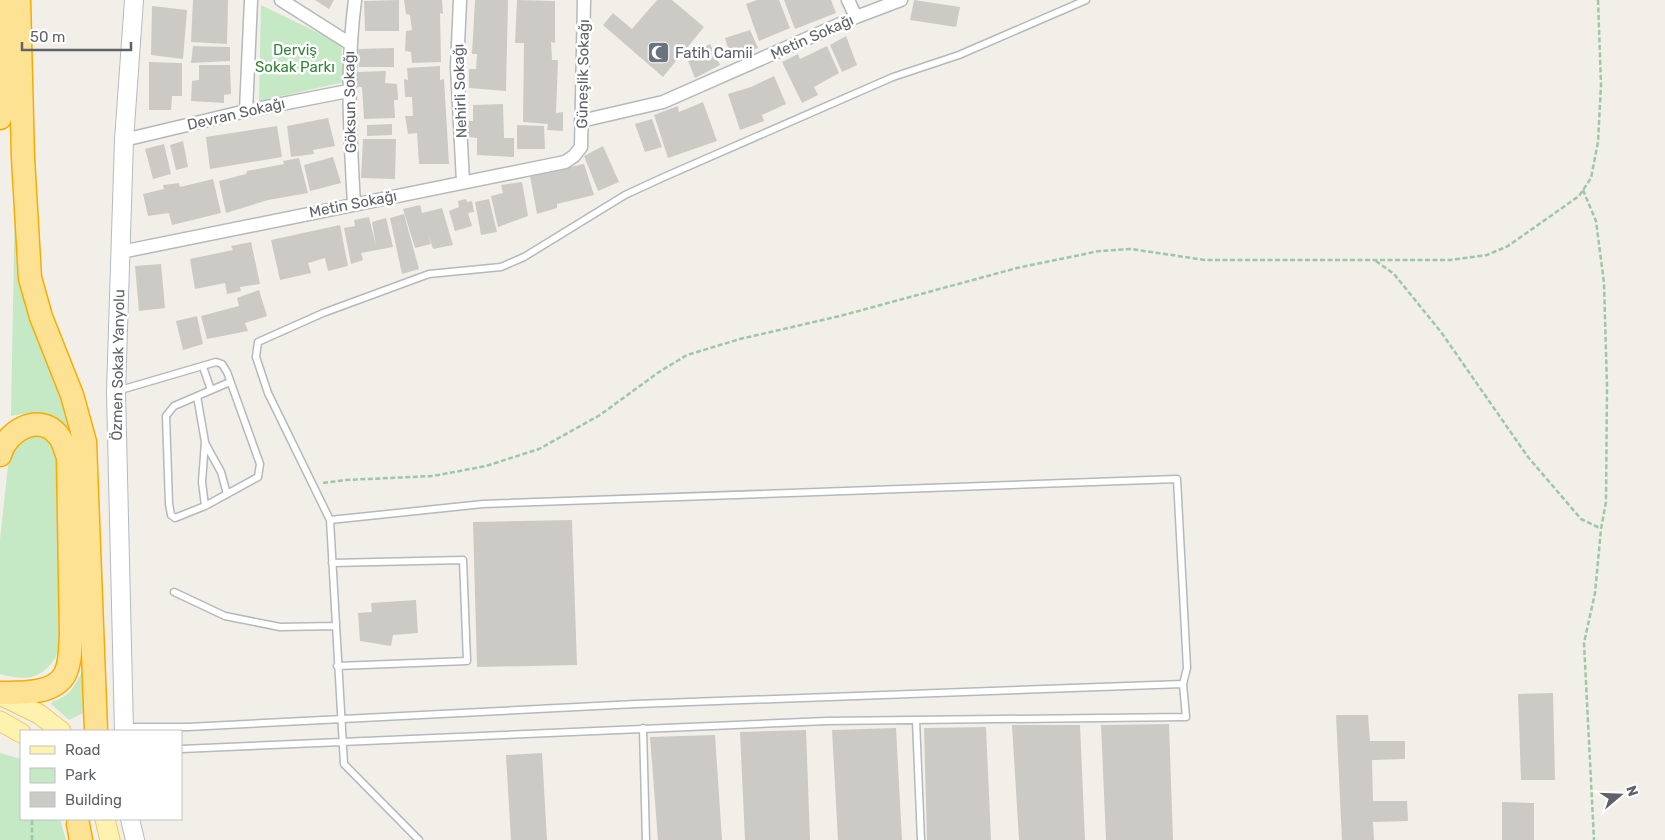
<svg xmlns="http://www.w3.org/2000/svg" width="1665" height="840" font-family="Rubik,sans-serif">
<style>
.green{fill:#c5e8c5}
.building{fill:#cccac5}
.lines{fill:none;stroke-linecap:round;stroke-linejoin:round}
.lane-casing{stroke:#b5b8bc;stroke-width:9}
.street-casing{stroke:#b5b8bc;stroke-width:15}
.secondary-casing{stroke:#b6babf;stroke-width:20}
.primary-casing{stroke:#f2c960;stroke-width:21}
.highway-casing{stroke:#f9ab00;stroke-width:25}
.path{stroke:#9cc7a9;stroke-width:2.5;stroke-dasharray:5 2.5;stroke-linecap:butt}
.lane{stroke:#fff;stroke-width:6}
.street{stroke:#fff;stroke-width:12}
.secondary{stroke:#fff;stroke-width:18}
.primary{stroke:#fff2af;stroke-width:19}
.highway{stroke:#fde293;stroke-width:22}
.labels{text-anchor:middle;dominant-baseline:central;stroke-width:5;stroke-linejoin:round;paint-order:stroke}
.street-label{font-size:15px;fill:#5f6368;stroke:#fff}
.park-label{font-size:15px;fill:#348238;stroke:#fff}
.worship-label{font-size:15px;fill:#5b616d;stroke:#fff;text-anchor:start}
</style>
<rect width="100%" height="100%" fill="#f1efe8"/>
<path class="green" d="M 261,5 L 341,44 L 344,82 L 259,101 Z
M 15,195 L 44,353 L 63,403 L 70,433 C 50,414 38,410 11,416 Z
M 33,434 L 45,436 L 57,453 L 61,647 C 47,677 31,683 0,674 L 0,540 L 10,448 Z
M 82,672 L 83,713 L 69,720 L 51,704 L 53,701 C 69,697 74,687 82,672 Z
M 0,753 L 21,759 L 21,819 L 60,819 L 66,840 L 0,840 Z"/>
<path class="building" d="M 193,0 L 228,0 L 227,44 L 191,42 Z
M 315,0 L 334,0 L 329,9 Z
M 399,0 L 399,31 L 365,31 L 364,1 Z
M 404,0 L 442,0 L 443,14 L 440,13 L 441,62 L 412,63 L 411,52 L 405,51 L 406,31 L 412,30 L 410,15 L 406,14 Z
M 475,0 L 508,0 L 506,91 L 469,88 L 469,69 L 476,69 L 477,54 L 472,54 Z
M 517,0 L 555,1 L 555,43 L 551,42 L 552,60 L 558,60 L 556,113 L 563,112 L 563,131 L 547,130 L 548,124 L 523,122 L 524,43 L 515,43 Z
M 657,0 L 672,0 L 704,27 L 663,77 L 603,25 L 613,13 L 632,29 Z
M 757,0 L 779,0 L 790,28 L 759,41 L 746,4 Z
M 784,0 L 831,0 L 836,13 L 795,29 Z
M 914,0 L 960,7 L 956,27 L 910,20 Z
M 152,6 L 187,10 L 183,59 L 151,55 Z
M 750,30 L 758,48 L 731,58 L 725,38 Z
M 846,36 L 857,65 L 842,72 L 830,45 Z
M 710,44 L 720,65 L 695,78 L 686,56 Z
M 193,46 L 230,47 L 230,61 L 191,63 Z
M 827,46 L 839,73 L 814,87 L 818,95 L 802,103 L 782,62 L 798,54 L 800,59 Z
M 394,48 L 394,67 L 359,67 L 358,49 Z
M 149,62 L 182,63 L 182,96 L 172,96 L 171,110 L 149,110 Z
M 199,65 L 230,65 L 231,94 L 224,95 L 224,103 L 191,101 L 192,81 L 199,80 Z
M 440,66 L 440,80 L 444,79 L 449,164 L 419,164 L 417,133 L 408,134 L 405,116 L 413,116 L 412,97 L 405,97 L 404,79 L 408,80 L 407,68 Z
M 386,71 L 385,83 L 397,84 L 398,100 L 394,100 L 395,118 L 364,119 L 362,87 L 354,87 L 355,72 Z
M 774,76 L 786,104 L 762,115 L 764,121 L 740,130 L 728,94 L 751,87 Z
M 703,102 L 717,141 L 668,158 L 654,115 L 678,106 L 679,112 Z
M 503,104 L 504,138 L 514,138 L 514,157 L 477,155 L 477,138 L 468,137 L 468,121 L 473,121 L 473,105 Z
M 328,118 L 335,146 L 313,150 L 314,154 L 291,157 L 287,126 Z
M 652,119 L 662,147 L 645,152 L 635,124 Z
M 392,124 L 392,135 L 367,136 L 367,125 Z
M 517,125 L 544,126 L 545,149 L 517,149 Z
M 277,126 L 282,157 L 210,169 L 206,137 Z
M 363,139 L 396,139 L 395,179 L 361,178 Z
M 183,141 L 188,167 L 176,170 L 170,145 Z
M 164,144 L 171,174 L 153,179 L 145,149 Z
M 603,146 L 619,182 L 598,191 L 584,156 Z
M 333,157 L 341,183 L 310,191 L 304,165 Z
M 299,158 L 308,193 L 268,200 L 226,213 L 219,181 L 246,174 L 247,171 L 284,164 L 283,161 Z
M 584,164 L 594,195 L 557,204 L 557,208 L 537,214 L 530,176 Z
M 213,179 L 221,213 L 172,225 L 169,213 L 148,216 L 143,194 L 164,189 L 163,185 L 179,183 L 180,187 Z
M 522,182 L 528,216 L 498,227 L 491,196 L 503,193 L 501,185 Z
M 466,199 L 467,202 L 472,201 L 474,212 L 468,213 L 472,226 L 455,231 L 449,211 L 459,207 L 458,201 Z
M 489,199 L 497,232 L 481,235 L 475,202 Z
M 420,205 L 422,213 L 442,208 L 453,245 L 433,249 L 428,233 L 431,244 L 415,248 L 403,209 Z
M 404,214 L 419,269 L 402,274 L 390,218 Z
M 369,217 L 376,246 L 372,222 L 386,218 L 393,247 L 361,253 L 363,260 L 351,264 L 344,228 L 355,226 L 354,220 Z
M 340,225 L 348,266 L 328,271 L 325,258 L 308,263 L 311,273 L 280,280 L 271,240 Z
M 251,242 L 260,284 L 240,287 L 241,291 L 227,294 L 225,283 L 195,289 L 190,259 L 233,250 L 231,246 Z
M 161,264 L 165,308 L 139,311 L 135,266 Z
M 259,290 L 267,316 L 245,323 L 248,331 L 207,339 L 201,316 L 239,306 L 237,298 Z
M 197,316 L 203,344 L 183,350 L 176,321 Z
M 572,520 L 577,665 L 477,667 L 473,522 Z
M 416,600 L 418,633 L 393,635 L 391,646 L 360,641 L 358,613 L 372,612 L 371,603 Z
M 1553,693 L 1555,780 L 1521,780 L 1518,694 Z
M 1336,715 L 1368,715 L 1370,741 L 1405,741 L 1405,759 L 1372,760 L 1373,801 L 1407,801 L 1408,821 L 1373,822 L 1374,840 L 1342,840 Z
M 1169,724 L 1173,840 L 1106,840 L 1101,725 Z
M 1012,725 L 1080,725 L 1085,840 L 1019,840 Z
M 986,727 L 991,840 L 927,840 L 924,728 Z
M 896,728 L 902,840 L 838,840 L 832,730 Z
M 806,730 L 810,840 L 745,840 L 740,732 Z
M 715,735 L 722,840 L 658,840 L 650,737 Z
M 542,753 L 547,840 L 511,840 L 506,755 Z
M 1502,802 L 1534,803 L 1534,840 L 1502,840 Z"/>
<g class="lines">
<defs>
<path id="lane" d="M 203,367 L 211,390
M 117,391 L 216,362 L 222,364 L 227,372 L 260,464 L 258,477 L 205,506 L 175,518 L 171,515 L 169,504 L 166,416 L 174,406 L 230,382
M 197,396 L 205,442 L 202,482 L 205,506
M 205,443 L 221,472 L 227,494
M 332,563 L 463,560 L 467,661 L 337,666
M 174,592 L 225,616 L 280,627 L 335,626
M 916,720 L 921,840
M 125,727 L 188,727 L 636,704 L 1183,684
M 643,728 L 646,840
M 181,749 L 827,721 L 1186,717 L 1183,684 L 1187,668 L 1177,479 L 483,504 L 330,520
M 419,840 L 344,764 L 330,520 L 268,393 L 256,357 L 258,342 L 323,313 L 429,274 L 501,267 L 524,257 L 625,195 L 664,177 L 893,77 L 959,55 L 1086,0"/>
<path id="street" d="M 281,0 L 349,43
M 460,0 L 457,67 L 463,182
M 848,0 L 856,17
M 246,111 L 251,0
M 581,121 L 663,102 L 856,17 L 901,0
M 124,140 L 246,111 L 348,91
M 354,204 C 350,135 346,68 355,0
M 121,252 L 565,162 L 574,156 L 581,147 L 584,0"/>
<path id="secondary" d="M 124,731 L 116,392 L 124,140 L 134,0
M 130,819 L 135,840"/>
<path id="primary" d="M 0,695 L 39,714 L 61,731
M 0,721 L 21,733
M 105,819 L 110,840"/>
<path id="highway" d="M 19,0 L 23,158 L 30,278 L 41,317 L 72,395 L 85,442 L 96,731
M 0,118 L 6,0
M 0,455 C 6,431 39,412 58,435 C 63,440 65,450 68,457 L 71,635 C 70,648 71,662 65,674 C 54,695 19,693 0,693
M 78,824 L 81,840"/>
</defs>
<use href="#lane" class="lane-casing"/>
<use href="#street" class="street-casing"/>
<use href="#secondary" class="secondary-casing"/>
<use href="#primary" class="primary-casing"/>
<use href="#highway" class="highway-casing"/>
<path class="path" d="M 1583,190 L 1596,221 L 1604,283 L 1607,386 L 1606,502 L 1601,529 L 1595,593 L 1584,643 L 1594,840
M 1376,261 L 1394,274 L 1441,332 L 1528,457 L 1581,519 L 1600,528
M 323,483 L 346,480 L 433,476 L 486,466 L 539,449 L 600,415 L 659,372 L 687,355 L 740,339 L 840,316 L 1017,268 L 1099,251 L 1131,249 L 1205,260 L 1450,260 L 1487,255 L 1508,246 L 1579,196 L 1591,178 L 1598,142 L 1601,85 L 1598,0
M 32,840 L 32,819"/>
<use href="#lane" class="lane"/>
<use href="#street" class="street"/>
<use href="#secondary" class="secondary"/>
<use href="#primary" class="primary"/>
<use href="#highway" class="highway"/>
</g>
<defs>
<symbol id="mosque-square" viewBox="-11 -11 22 22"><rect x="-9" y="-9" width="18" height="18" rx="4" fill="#6b7280" stroke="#fff"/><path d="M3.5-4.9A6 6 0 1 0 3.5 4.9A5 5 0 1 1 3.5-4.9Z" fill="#fff"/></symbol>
</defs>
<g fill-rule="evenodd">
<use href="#mosque-square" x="646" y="40" width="25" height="25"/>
</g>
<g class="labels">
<g class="street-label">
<text transform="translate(812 37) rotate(-24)">Metin Sokağı</text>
<text transform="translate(583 74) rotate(-89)">Güneşlik Sokağı</text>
<text transform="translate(460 91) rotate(-92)">Nehirli Sokağı</text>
<text transform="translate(350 102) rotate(-91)">Göksun Sokağı</text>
<text transform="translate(236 114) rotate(-13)">Devran Sokağı</text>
<text transform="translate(353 204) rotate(-11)">Metin Sokağı</text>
<text transform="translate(118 365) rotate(-89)">Özmen Sokak Yanyolu</text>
</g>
<g class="park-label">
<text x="295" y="50">Derviş<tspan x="295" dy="17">Sokak Parkı</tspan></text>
</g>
<g class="worship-label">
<text x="675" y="53">Fatih Camii</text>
</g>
</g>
<rect x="20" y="730" width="162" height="90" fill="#ffffff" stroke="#bfc1c3"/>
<rect x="30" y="746" width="25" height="8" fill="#fff2af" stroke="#bfc1c3"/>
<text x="65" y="755" font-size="15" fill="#5f6368">Road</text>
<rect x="30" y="768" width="25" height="15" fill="#c5e8c5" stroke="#bfc1c3"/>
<text x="65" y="780" font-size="15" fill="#5f6368">Park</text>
<rect x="30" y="792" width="25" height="15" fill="#cccac5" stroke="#bfc1c3"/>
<text x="65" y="805" font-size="15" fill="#5f6368">Building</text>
<g transform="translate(1620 795) rotate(71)" stroke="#ffffff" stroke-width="4" paint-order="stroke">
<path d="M0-4L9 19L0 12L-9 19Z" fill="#5f6368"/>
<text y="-8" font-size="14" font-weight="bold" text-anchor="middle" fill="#5f6368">N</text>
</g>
<path d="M22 42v8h109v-8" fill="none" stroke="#5f6368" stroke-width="2.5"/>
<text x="30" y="42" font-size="15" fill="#5f6368" stroke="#ffffff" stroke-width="4" paint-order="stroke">50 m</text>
</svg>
